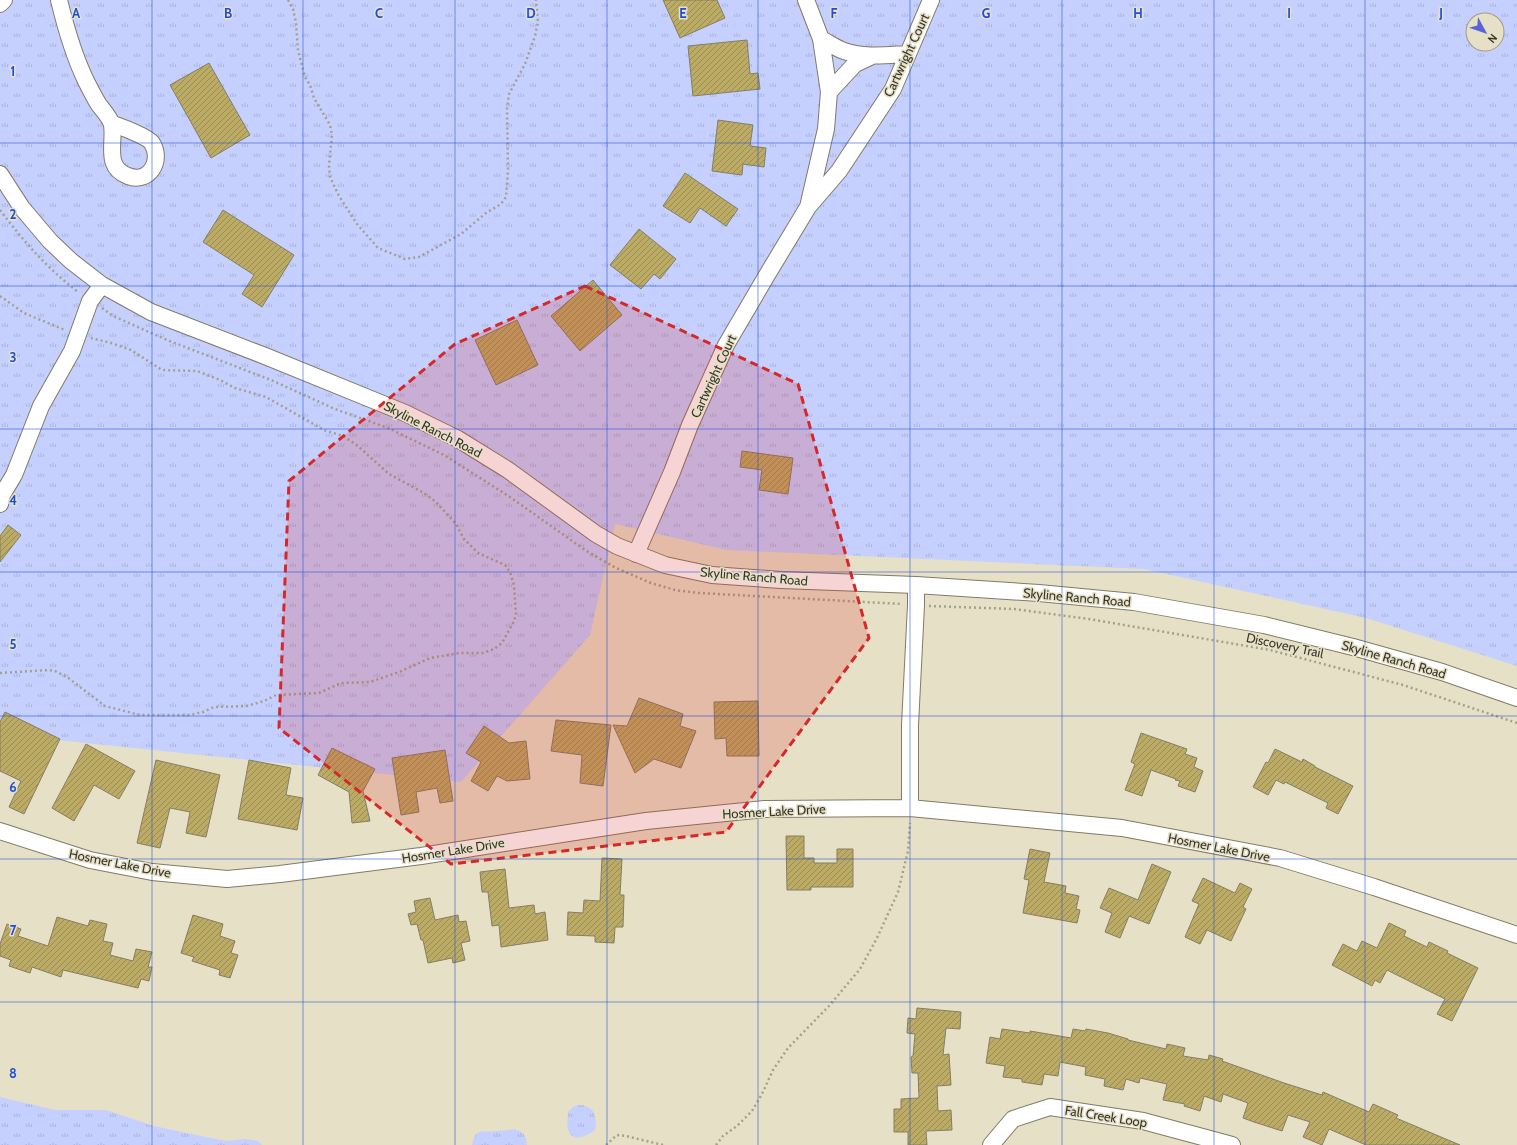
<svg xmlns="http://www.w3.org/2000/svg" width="1517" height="1145" font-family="Cabin,sans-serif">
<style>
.grass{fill:url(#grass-tufts);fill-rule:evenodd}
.building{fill:url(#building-hatch);stroke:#847e67}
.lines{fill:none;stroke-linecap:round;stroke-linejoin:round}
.minor-casing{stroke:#807b64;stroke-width:18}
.path{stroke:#a5a08c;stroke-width:2.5;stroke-dasharray:2 3;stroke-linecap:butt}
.minor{stroke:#fff;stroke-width:16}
.marked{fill:#d62828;fill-opacity:0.2;stroke:#d62828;stroke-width:3;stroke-dasharray:8 5;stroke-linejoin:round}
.grid{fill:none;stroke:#1d4ed8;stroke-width:1;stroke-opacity:0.55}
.labels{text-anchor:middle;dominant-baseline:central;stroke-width:3;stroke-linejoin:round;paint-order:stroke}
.street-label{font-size:13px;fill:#38362c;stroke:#e6e0c6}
.grid-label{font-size:13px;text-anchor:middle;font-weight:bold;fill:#1d4ed8;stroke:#e6e0c6;stroke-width:3;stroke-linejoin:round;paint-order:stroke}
</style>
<defs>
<pattern id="grass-tufts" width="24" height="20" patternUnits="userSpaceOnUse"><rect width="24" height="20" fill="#c5d0ff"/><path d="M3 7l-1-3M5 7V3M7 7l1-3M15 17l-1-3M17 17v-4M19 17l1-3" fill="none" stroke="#aab3db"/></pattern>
<pattern id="building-hatch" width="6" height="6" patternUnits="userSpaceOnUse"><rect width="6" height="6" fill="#bcab65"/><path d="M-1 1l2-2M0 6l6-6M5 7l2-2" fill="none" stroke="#9a8c53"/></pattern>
</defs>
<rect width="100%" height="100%" fill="#e6e0c6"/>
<path class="grass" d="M 0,0 L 1517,0 L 1517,666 L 1366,618 L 1144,569 L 727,550 L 615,524 L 590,635 L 461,782 L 0,734 ZM 1473,20 L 1497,20 L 1497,44 L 1473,44 Z
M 0,1097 L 55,1110 L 106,1110 L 154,1126 L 201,1136 L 226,1141 L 245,1139 L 258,1141 L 262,1145 L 0,1145 Z
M 579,1105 C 594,1105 598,1117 595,1130 C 589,1135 574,1143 569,1132 C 566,1127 568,1118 568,1112 L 573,1107 Z
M 515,1129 C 524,1132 526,1136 527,1145 L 472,1145 C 476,1127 481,1133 495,1131 C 502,1131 508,1130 515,1129 Z"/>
<path class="building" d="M 663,0 L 717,0 L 725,18 L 680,38 Z
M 747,40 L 750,74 L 758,73 L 760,89 L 693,96 L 688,46 Z
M 209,63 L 250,135 L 211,158 L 170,85 Z
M 718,120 L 753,125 L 750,146 L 766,148 L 764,167 L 743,164 L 742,175 L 712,171 Z
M 685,173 L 738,209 L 726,226 L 700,208 L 690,223 L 663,206 Z
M 223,210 L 294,255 L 262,307 L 242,294 L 254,275 L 203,242 Z
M 639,229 L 676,259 L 660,279 L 654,274 L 641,289 L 610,265 Z
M 593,280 L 622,315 L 580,351 L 551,316 Z
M 517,320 L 538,365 L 496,385 L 475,340 Z
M 742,451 L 793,458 L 788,494 L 759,490 L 762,470 L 740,467 Z
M 8,525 L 21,535 L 0,562 L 0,536 Z
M 639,698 L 683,714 L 680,726 L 696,731 L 681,768 L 654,759 L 635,773 L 613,725 L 627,726 Z
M 758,701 L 759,756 L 727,756 L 726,738 L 715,739 L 714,702 Z
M 5,712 L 60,739 L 24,814 L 9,807 L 21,781 L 0,771 L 0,722 Z
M 556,720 L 611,725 L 603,786 L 580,783 L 582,755 L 551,751 Z
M 484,726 L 509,743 L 526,741 L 530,779 L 507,781 L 497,776 L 488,791 L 471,781 L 481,762 L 466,753 Z
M 1141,733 L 1187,749 L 1185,754 L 1197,758 L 1194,767 L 1203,771 L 1195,792 L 1178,786 L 1180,781 L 1175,780 L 1176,779 L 1151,770 L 1142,796 L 1125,790 L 1135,764 L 1131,762 Z
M 86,744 L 135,771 L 119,799 L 94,785 L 74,821 L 52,808 Z
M 332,748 L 375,769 L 363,791 L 370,821 L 352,823 L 349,792 L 318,775 Z
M 1275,749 L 1302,762 L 1303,759 L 1315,766 L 1315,767 L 1353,786 L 1338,814 L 1326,808 L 1328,803 L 1285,782 L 1284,784 L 1276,780 L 1268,795 L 1253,787 L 1266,762 L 1268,763 Z
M 445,750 L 453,801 L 440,803 L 437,788 L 416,792 L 419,812 L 401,815 L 392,758 Z
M 156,760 L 220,775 L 206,837 L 186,833 L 190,812 L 170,808 L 160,848 L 137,843 Z
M 249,760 L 291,768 L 286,795 L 303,798 L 297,830 L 238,819 Z
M 786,836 L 804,836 L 804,858 L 814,858 L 814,863 L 837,863 L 837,849 L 853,849 L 853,887 L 811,887 L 811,890 L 787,890 Z
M 1030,849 L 1050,853 L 1044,882 L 1066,886 L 1065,893 L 1079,896 L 1076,909 L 1080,910 L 1077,923 L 1023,913 L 1029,880 L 1024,879 Z
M 602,858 L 622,859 L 620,895 L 624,895 L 623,927 L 615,927 L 614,943 L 595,942 L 595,936 L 567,935 L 568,912 L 583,913 L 584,900 L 600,901 Z
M 1152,864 L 1171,872 L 1149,924 L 1129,916 L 1120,938 L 1105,932 L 1112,913 L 1100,908 L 1109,888 L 1138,900 Z
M 505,869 L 509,908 L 534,905 L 535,914 L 545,912 L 548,940 L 501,947 L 499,925 L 492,926 L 488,892 L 482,892 L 480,872 Z
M 1203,878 L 1235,893 L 1240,883 L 1252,889 L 1243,907 L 1246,909 L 1231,941 L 1207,930 L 1200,944 L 1185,937 L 1199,904 L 1192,901 Z
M 430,898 L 435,920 L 458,915 L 459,922 L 466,921 L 470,941 L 461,943 L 465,960 L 453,963 L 452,958 L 428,963 L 423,940 L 421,940 L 417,924 L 411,925 L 408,914 L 416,912 L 414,901 Z
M 193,915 L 223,924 L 220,936 L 235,941 L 231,953 L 238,955 L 230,978 L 219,975 L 220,970 L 192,961 L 194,957 L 181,953 Z
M 57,917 L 88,926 L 90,920 L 107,924 L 103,941 L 113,943 L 110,955 L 133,961 L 136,949 L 152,952 L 148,967 L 152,967 L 149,981 L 141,979 L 138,988 L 63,970 L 61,977 L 32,967 L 30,973 L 9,966 L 11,960 L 0,956 L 0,944 L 7,924 L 21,929 L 18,936 L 48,946 Z
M 1389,923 L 1406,931 L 1404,936 L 1427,947 L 1429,942 L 1448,951 L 1447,953 L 1478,968 L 1452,1021 L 1437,1014 L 1445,999 L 1387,970 L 1380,983 L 1375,980 L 1372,986 L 1332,965 L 1343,944 L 1357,951 L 1362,941 L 1377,948 Z
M 917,1008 L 961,1012 L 960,1029 L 946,1028 L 943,1055 L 949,1054 L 951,1085 L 937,1086 L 938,1111 L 951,1110 L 952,1130 L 926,1131 L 927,1145 L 908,1145 L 908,1132 L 894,1132 L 894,1109 L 901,1109 L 901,1099 L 919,1098 L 918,1073 L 912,1073 L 911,1057 L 913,1056 L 915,1034 L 907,1033 L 908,1018 L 916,1019 Z
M 1002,1029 L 1030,1033 L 1030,1031 L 1071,1038 L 1073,1029 L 1085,1031 L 1086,1029 L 1108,1033 L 1128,1039 L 1128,1040 L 1166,1049 L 1167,1044 L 1185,1048 L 1183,1056 L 1208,1060 L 1209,1055 L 1223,1059 L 1222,1061 L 1284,1083 L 1322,1095 L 1323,1092 L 1369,1112 L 1373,1104 L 1398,1115 L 1396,1118 L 1460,1145 L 1366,1145 L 1329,1129 L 1322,1145 L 1303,1137 L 1310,1122 L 1288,1115 L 1282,1131 L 1254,1122 L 1243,1118 L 1248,1103 L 1223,1094 L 1221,1102 L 1204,1096 L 1200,1111 L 1184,1106 L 1185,1104 L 1163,1100 L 1167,1084 L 1140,1078 L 1139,1083 L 1126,1079 L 1123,1090 L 1104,1086 L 1105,1079 L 1085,1075 L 1086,1067 L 1060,1062 L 1058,1076 L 1044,1074 L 1042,1085 L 1022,1082 L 1022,1079 L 1003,1077 L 1005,1066 L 986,1063 L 990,1037 L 1000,1039 Z"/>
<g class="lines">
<defs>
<path id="minor" d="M 59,0 C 66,29 73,54 86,81 C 90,89 94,97 99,105 C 103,110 111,119 112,125 C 115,144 104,167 128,176 C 149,184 163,161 152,143 C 148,137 120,126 112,124
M 806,0 L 821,39 L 829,92 L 826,129 L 808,207 L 839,171 L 893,89 L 931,0
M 0,4 L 4,0
M 821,39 C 829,43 836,48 844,51 C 864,58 887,55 907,54
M 829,92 L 855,64 L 872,56
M 0,174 L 22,208 L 50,241 L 71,261 L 102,285 L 151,312 L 265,356 L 405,413 L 458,439 L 508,470 L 596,534 L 617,546 L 665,565 L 712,575 L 781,580 L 916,585 L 1039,593 L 1134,602 L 1264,625 L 1353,647 L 1442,672 L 1517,698
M 0,504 L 2,495 L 14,475 L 41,406 L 72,351 L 90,301 L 102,285
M 636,554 L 672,472 L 690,425 L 726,345 L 767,275 L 808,207
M 910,808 L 1122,828 L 1280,858 L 1374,887 L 1517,935
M 0,831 L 90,860 L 152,872 L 227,879 L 280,874 L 421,856 L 646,821 L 765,809 L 910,808 L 910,725 L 916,605 L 916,585
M 991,1145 L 1013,1119 L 1050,1107 L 1143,1121 L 1232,1145"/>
</defs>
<use href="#minor" class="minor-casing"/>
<path class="path" d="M 288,0 L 293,9 L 296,23 L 298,50 L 305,77 L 310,85 L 314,98 L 330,125 L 332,135 L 329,166 L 330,177 L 339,196 L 357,224 L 378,248 L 405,259 L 419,257 L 461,234 L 486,213 L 501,204 L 506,197 L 508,171 L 507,109 L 509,94 L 525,64 L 535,36 L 538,22 L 536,0
M 0,210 C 25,243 46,267 78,292
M 0,296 L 24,313 L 65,330
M 102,308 L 113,316 L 167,340 L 271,380 L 335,409 L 388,428 L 444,455 L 510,497 L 585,550 L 616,568 L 651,583 L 675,590 L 699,593 L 902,604
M 929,606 L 1014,609 L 1089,619 L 1270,650 L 1403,685 L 1517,723
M 0,673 L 49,670 L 55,671 L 67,677 L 105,706 L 140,715 L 190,715 L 203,712 L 214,707 L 247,706 L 264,701 L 276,695 L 319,693 L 341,683 L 370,682 L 399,672 L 430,658 L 459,653 L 483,653 L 494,649 L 502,643 L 513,623 L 516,615 L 514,585 L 510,572 L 505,565 L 478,553 L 464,539 L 456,524 L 436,502 L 424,493 L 389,474 L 358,446 L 343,436 L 324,430 L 266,397 L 235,388 L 220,380 L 197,371 L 162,370 L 131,350 L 111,343 L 91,338
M 606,1145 L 617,1135 L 626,1136 L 663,1145
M 716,1145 L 723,1136 L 737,1126 L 752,1111 L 762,1094 L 773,1070 L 788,1048 L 829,1006 L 860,969 L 877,938 L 898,892 L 908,851 L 910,823"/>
<use href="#minor" class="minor"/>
</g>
<path class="marked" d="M 585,286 L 798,384 L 869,638 L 726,832 L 451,864 L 279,728 L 289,481 L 455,344 Z"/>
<path class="grid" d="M 152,0 L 152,1145M 303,0 L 303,1145M 455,0 L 455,1145M 607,0 L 607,1145M 758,0 L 758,1145M 910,0 L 910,1145M 1062,0 L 1062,1145M 1214,0 L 1214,1145M 1365,0 L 1365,1145M 0,143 L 1517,143M 0,286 L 1517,286M 0,429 L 1517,429M 0,572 L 1517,572M 0,716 L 1517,716M 0,859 L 1517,859M 0,1002 L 1517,1002"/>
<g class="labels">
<g class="street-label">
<text transform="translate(906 55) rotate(-65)">Cartwright Court</text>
<text transform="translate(713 376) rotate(-65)">Cartwright Court</text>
<text transform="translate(433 429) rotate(27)">Skyline Ranch Road</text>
<text transform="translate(754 576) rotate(5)">Skyline Ranch Road</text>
<text transform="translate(1077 597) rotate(5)">Skyline Ranch Road</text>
<text transform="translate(1285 645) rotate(12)">Discovery Trail</text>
<text transform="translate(1394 659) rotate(16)">Skyline Ranch Road</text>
<text transform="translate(774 811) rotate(-3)">Hosmer Lake Drive</text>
<text transform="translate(1219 847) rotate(11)">Hosmer Lake Drive</text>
<text transform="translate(453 850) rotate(-9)">Hosmer Lake Drive</text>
<text transform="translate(120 863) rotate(11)">Hosmer Lake Drive</text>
<text transform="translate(1106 1116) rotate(9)">Fall Creek Loop</text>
</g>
</g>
<g class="grid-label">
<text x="76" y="18">A</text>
<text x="228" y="18">B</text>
<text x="379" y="18">C</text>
<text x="531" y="18">D</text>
<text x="683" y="18">E</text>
<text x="834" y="18">F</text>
<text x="986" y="18">G</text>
<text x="1138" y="18">H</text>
<text x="1289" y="18">I</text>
<text x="1441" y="18">J</text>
<text x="13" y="76">1</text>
<text x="13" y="219">2</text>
<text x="13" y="362">3</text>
<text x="13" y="505">4</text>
<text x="13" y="649">5</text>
<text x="13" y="792">6</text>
<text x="13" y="935">7</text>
<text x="13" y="1078">8</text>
</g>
<g transform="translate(1485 32) rotate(130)"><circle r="19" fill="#e6e0c6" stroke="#a09c88"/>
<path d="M0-3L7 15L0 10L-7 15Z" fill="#5964db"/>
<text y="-6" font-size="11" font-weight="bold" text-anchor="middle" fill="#38362c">N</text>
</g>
</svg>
